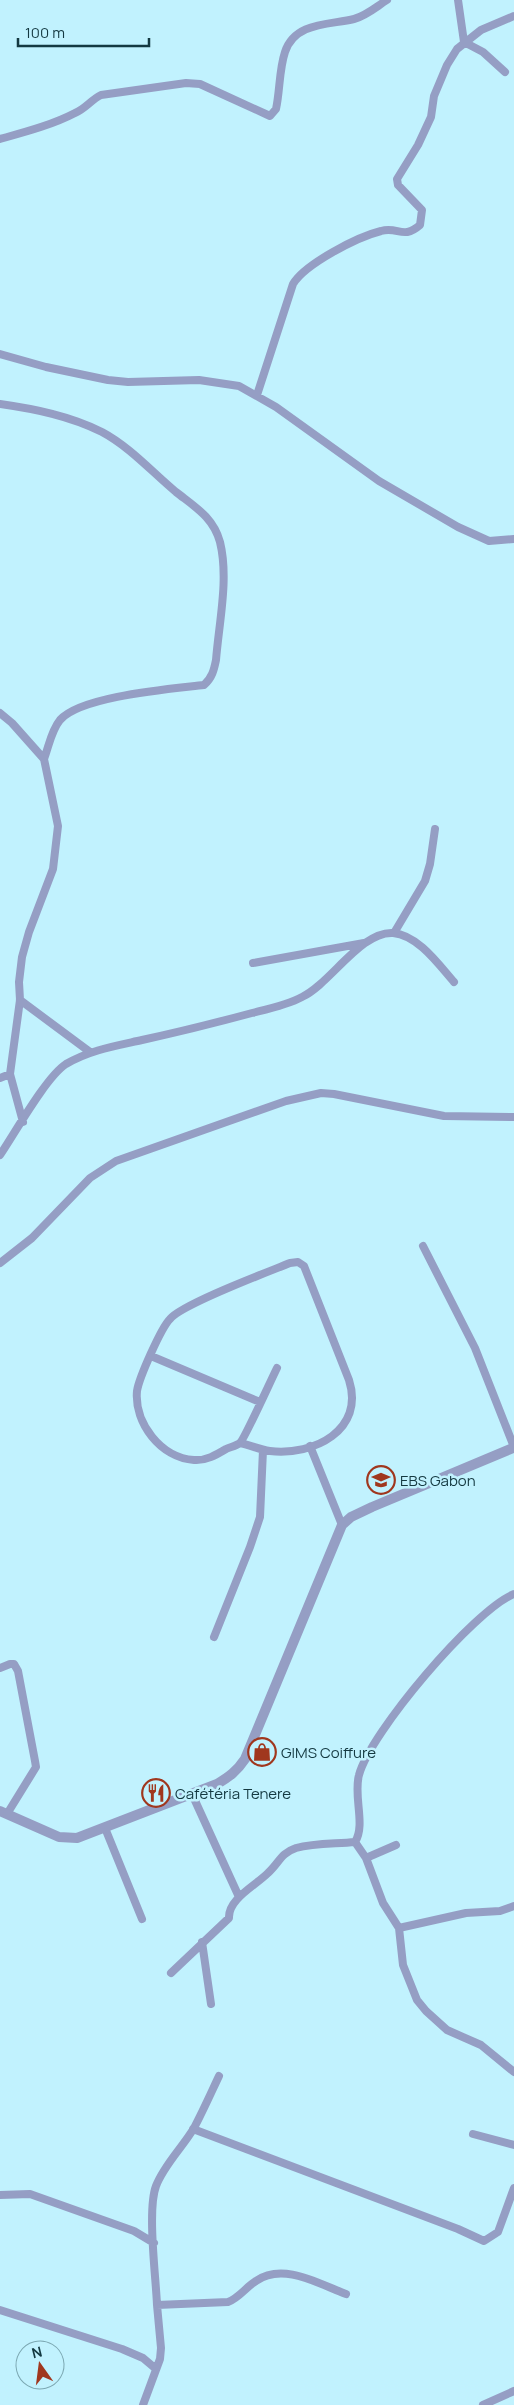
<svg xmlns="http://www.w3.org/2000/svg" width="514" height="2405" font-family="Manrope,sans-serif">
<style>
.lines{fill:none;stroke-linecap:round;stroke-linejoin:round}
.minor{stroke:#959ec4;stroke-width:8}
.tertiary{stroke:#959ec4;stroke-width:10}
.labels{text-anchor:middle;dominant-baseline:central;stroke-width:5;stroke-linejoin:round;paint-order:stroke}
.poi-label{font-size:15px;fill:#143941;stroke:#c1f2fe;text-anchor:start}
</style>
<rect width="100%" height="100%" fill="#c1f2fe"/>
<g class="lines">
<path class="minor" d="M 458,0 L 464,42 L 483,52 L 505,72
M 0,139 C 25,132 52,125 75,113 C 85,109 91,100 101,95 L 186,83 L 200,84 L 270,116 L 276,109 C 280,91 279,70 285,52 C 295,22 329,25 354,19 C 366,16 376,7 387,0
M 0,354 L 46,367 L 108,380 L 128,382 L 199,380 L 239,386 L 276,407 L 379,481 L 458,527 L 489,541 L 514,539
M 257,395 L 293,284 C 305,264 357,237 381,231 C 398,226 403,240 420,225 L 422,210 L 398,185 L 397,179 L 418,145 L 431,117 L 434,96 L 447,65 L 457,49 L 481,30 L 514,16
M 0,404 C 35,409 70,416 102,432 C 130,447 152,472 176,492 C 195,507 213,517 220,542 C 229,579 219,622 216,660 C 214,670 212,678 204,685 C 171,689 81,696 60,720 C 51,731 49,746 44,759
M 0,713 L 12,723 L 44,759 L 58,826 L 53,869 L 29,932 L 22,957 L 19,982 L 20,1000 L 10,1074 L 23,1122
M 394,933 L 425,881 L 430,864 L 435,829
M 253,963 L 364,943
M 20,1000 L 90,1052
M 0,1078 L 10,1074
M 0,1155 C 15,1133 46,1077 66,1064 C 90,1050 115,1046 142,1040 C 179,1032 215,1023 252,1013 C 268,1009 287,1005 302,997 C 331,983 361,931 393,933 C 418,935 439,965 454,982
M 423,1246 L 475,1348 L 514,1447
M 0,1263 L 32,1238 L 90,1178 L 116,1161 L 286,1101 L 321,1093 L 334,1094 L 444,1116 L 514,1117
M 151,1356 L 260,1402
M 240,1443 C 250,1445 260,1450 270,1451 C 314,1456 365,1430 349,1380 L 304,1266 L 298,1262 L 290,1263 C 268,1272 182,1304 170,1319 C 161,1328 139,1378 137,1391 C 134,1423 161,1458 194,1460 C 206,1461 216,1455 226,1449 C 230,1447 236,1446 240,1443 C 245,1438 271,1380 277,1368
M 310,1446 L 342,1525
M 214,1637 L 250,1547 L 260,1517 L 263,1450
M 0,1668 L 10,1664 L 14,1664 L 18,1671 L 35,1761 L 36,1767 L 7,1814
M 192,1794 L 239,1897
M 105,1828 L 142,1919
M 355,1842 L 366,1858 L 383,1903 L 399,1928 L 403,1965 L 417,2000 L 426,2011 L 447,2030 L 481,2045 L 514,2072
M 366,1858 L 396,1845
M 399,1928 L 466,1913 L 500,1911 L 514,1906
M 202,1942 L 211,2004
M 171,1973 L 229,1918 C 228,1899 255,1886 268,1873 C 279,1863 281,1853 296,1848 C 315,1843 336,1844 355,1842 C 366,1825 353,1796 359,1775 C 370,1733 474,1610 514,1594
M 193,2129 L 458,2229 L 484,2241 L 498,2232 L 514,2188
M 473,2134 L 514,2145
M 0,2195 L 30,2194 L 134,2231 L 154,2243
M 157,2305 C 156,2278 147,2210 156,2186 C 164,2165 182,2148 194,2128 C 203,2111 211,2093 219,2076
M 0,2310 L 122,2349 L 143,2358 L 156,2369
M 143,2405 L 160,2359 L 161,2348 L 157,2305 L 228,2302 C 239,2298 246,2287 256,2281 C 283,2262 319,2284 346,2294
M 483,2405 L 514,2391"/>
<path class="tertiary" d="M 0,1811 L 59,1837 L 77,1838 L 217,1784 C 229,1777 237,1771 245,1759 L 342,1525 L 351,1517 L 372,1507 L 513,1448"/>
</g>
<defs>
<symbol id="university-ring" viewBox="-11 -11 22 22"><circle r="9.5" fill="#c1f2fe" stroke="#a0371e" stroke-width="1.5"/><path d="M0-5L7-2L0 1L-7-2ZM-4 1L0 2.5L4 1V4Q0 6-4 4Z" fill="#a0371e"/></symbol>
<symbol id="shop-ring" viewBox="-11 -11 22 22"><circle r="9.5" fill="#c1f2fe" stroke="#a0371e" stroke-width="1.5"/><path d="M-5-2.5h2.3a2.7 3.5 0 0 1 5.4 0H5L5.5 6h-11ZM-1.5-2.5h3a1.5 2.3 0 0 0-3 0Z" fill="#a0371e"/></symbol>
<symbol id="restaurant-ring" viewBox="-11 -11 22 22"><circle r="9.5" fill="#c1f2fe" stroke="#a0371e" stroke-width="1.5"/><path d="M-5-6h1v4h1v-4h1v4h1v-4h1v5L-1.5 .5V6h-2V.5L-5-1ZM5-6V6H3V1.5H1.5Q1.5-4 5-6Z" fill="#a0371e"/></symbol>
</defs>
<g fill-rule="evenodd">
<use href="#university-ring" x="365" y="1464" width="32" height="32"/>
<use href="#shop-ring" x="246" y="1736" width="32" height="32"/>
<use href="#restaurant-ring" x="140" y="1777" width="32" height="32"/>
</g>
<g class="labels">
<g class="poi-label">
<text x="400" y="1480">EBS Gabon</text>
<text x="281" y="1752">GIMS Coiffure</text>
<text x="175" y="1793">Cafétéria Tenere</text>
</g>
</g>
<g transform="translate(40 2365) rotate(346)"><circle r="24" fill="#c1f2fe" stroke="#7ca8b2"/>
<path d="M0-4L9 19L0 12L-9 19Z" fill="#a0371e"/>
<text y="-8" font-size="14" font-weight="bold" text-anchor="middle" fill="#143941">N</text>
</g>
<path d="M18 38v8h131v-8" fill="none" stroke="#143941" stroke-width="2.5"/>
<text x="25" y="38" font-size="15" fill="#143941" stroke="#c1f2fe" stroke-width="4" paint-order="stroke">100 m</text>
</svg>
